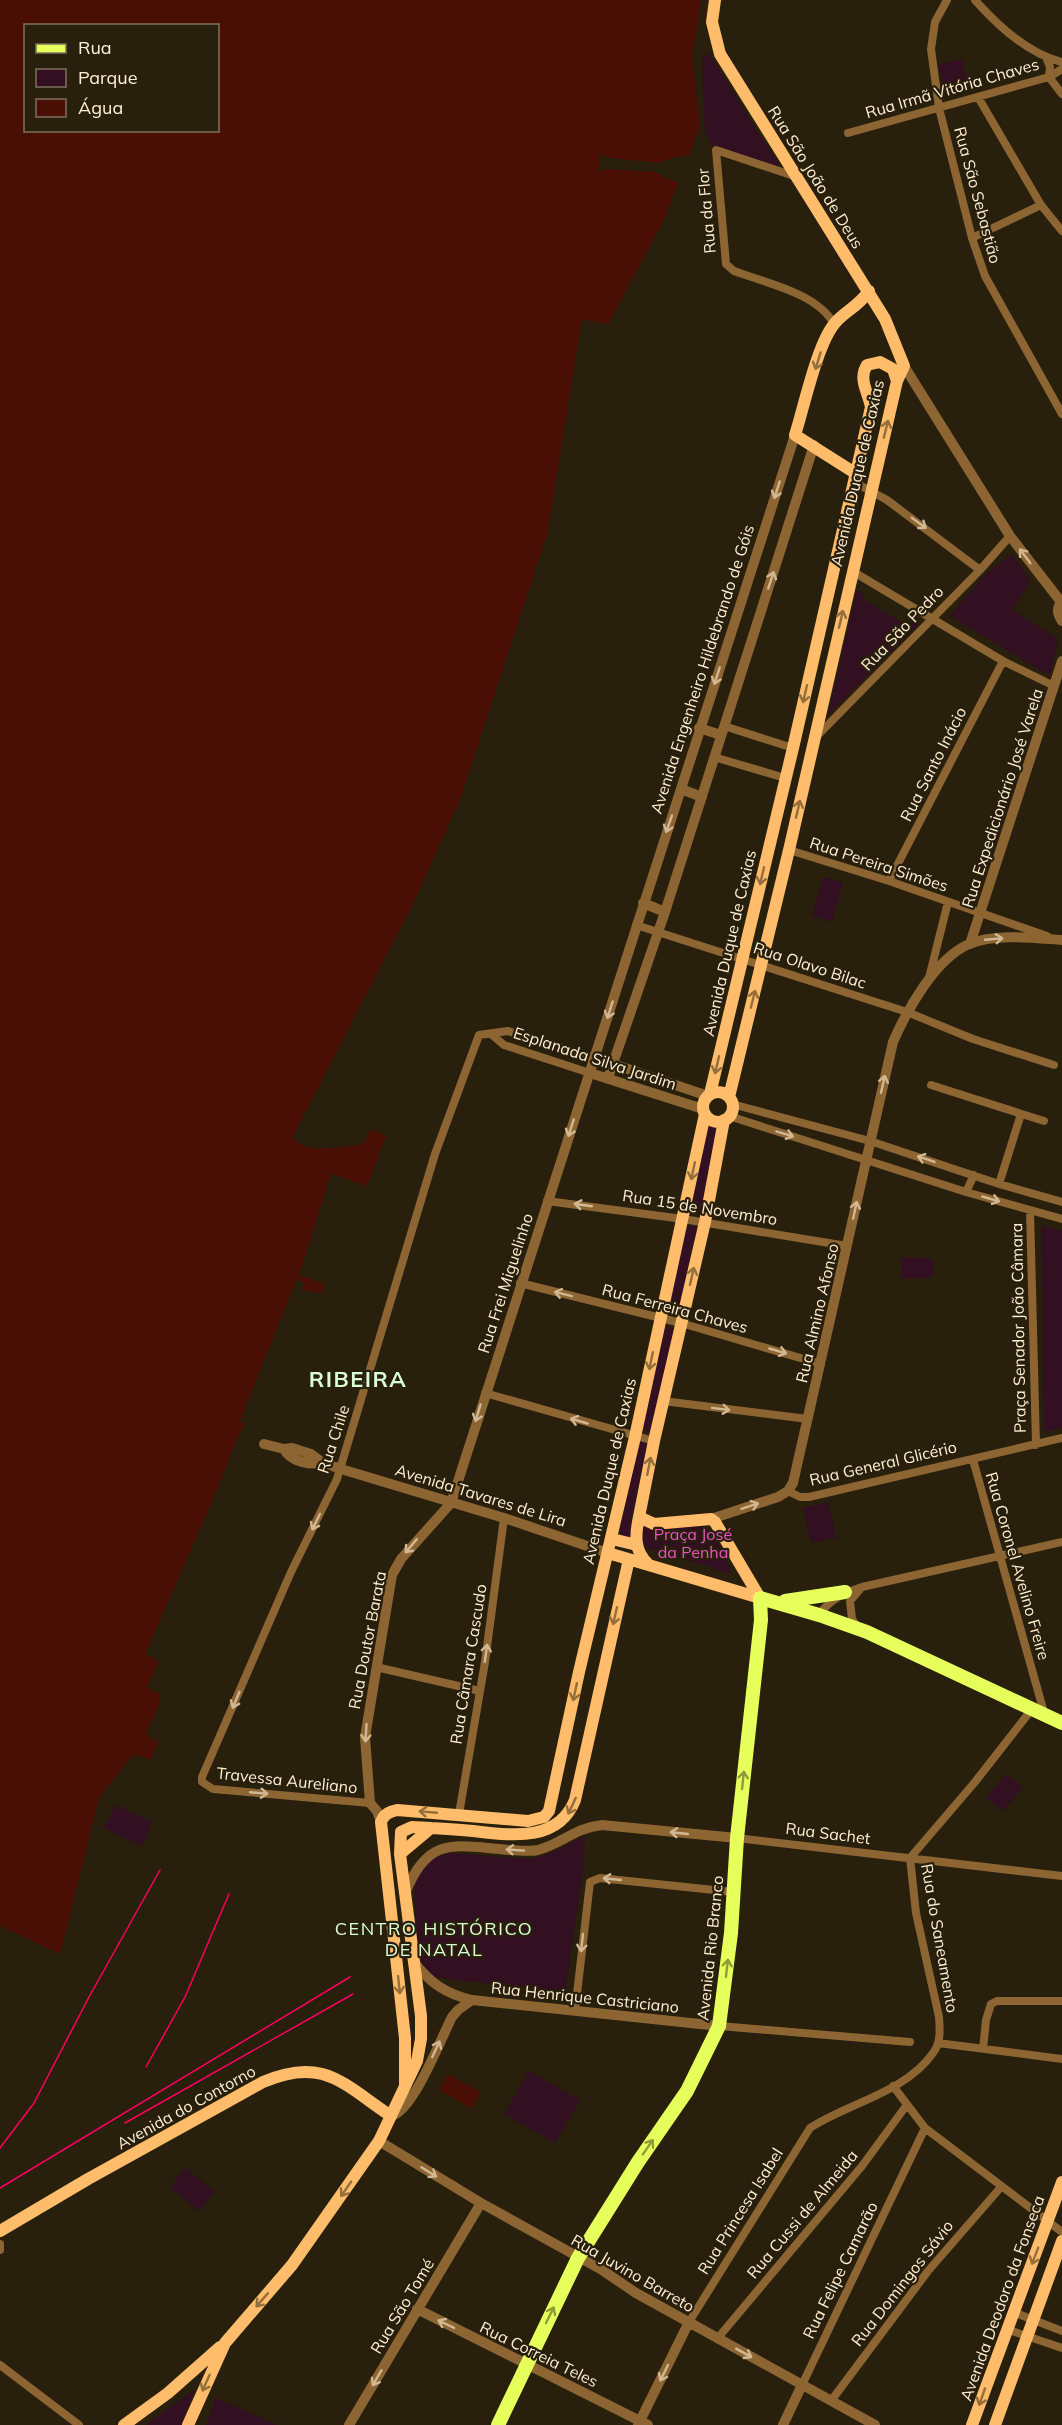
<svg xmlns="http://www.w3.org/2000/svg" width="1062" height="2425" font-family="Mulish,sans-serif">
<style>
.green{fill:#320f21}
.water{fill:#490f04;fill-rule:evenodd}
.pier{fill:#281f0c}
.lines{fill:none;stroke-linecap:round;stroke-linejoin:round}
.minor{stroke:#8c6532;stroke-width:8}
.tertiary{stroke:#8c6532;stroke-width:10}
.secondary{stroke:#ffbc6a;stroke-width:12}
.primary{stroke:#e6ff5a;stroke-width:14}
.tram{stroke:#fe005f;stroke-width:1.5}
.oneway{stroke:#946e3b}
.oneway2{stroke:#d1b893}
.oneway3{stroke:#909a37}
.labels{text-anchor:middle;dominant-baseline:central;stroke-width:4.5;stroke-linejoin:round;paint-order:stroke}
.street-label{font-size:16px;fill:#ffefd3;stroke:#281f0c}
.park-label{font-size:16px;fill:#ed51c2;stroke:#281f0c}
.neighbourhood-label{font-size:18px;letter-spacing:1.5px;fill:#daffd5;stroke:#281f0c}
.district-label{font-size:22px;font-weight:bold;letter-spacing:1.5px;fill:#daffd5;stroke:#281f0c}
</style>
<rect width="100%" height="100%" fill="#281f0c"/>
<path class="green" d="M 710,54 L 767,148 L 778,161 L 777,167 L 713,147 L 705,133 L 702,57 Z
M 962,59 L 969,91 L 946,97 L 938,65 Z
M 1012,554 L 1030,581 L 1013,610 L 1058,639 L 1051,672 L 1048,675 L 950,616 L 986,574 Z
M 857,589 L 863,593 L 864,600 L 906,625 L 914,622 L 918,625 L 828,715 Z
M 823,877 L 843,883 L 832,922 L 812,916 Z
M 708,1124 L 720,1127 L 702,1214 L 688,1209 Z
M 688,1225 L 697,1227 L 678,1313 L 667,1309 Z
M 1041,1225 L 1062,1231 L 1062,1428 L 1044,1432 Z
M 901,1258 L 933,1258 L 933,1278 L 901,1278 Z
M 663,1326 L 674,1329 L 651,1432 L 641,1429 Z
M 642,1441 L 647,1445 L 647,1449 L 631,1517 L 641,1526 L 647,1528 L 696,1525 L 712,1531 L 731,1571 L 729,1573 L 622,1540 L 620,1530 L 635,1446 L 637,1442 Z
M 828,1502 L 836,1538 L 811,1543 L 803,1508 Z
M 1006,1774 L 1023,1787 L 1003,1811 L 986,1798 Z
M 115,1805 L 153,1822 L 142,1846 L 104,1828 Z
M 585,1835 L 583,1872 L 565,1991 L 455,1980 L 436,1977 L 426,1972 C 419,1960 419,1944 417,1931 C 414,1899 408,1861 448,1853 L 531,1859 L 561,1849 Z
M 529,2071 L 580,2100 L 555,2143 L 504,2114 Z
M 186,2168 L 215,2192 L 199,2211 L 170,2187 Z
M 195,2389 L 181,2425 L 146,2425 Z
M 216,2398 L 277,2425 L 206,2425 Z"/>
<path class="water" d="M 0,0 L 701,0 L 692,58 L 700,126 L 664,220 L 608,324 L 582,319 L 547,535 L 459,802 L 413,904 L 292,1138 C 309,1156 340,1146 363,1144 L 371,1129 L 386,1136 L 367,1186 L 331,1174 L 299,1275 L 325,1284 L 322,1294 L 302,1289 L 304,1283 L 296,1280 L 240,1421 L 245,1423 L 233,1448 L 218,1488 L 145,1654 L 159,1662 L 147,1687 L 160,1694 L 160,1702 L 146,1735 L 158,1742 L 151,1760 L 133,1754 L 99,1798 L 60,1954 L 0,1926 ZM 26,26 L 218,26 L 218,130 L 26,130 Z
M 448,2074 L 481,2092 L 472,2109 L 439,2090 Z"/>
<path class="pier" d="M 600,155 L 611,158 L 658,163 L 678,156 L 689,156 L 678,183 L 655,172 L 607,169 L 599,172 Z"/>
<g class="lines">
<path class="minor" d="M 947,0 L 935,22 L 931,49 L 939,108 L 972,238 L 985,276 L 1062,414
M 975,0 C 998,26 1028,54 1062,62
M 1046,57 L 1050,67 L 1049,77 L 1062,94
M 978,97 L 1041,205 L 1062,231
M 848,133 L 1049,77 L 1062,69
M 794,176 L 716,150 L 726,264 L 734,271 C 766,283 817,293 834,324
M 972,238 L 1041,205
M 854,482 L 887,500 L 980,570
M 852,571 L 1003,661 L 1054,686
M 724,726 L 793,748
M 817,736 L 980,570 L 1010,536
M 714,757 L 785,778
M 789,850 L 889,881 L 1047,936
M 889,881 L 1003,661
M 636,925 L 907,1012 L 973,1039 L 1054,1065
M 929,978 L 948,902
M 491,1034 L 504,1045 L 590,1073
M 931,1085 L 1044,1121
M 732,1104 L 870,1141 L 999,1184 L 1062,1202
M 729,1116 L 966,1192 L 1062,1219
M 999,1184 L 1021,1114
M 966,1192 L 974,1175
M 547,1201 L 683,1219 L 847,1246
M 1030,1211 L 1036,1445
M 520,1283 L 681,1323 L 821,1364
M 485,1393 L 654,1441
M 663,1401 L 808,1419
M 973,1460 L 1045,1716
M 788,1491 L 800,1497 L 809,1497 L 1062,1438
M 819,1615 C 830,1599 844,1593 862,1587 L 1062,1542
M 858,1628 L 852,1619 L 850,1601 L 862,1587
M 376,1667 L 480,1691
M 370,1803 L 213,1789 L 202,1782 L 202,1777 L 291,1572 L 337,1479 L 435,1154 L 479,1035 L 508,1031 L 595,1058
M 459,1814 L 485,1662 L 504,1518
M 737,1838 L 1062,1876
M 575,2011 L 590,1882 L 600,1878 L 733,1892
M 719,2026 L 910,2042
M 938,2043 L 1062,2059
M 983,2049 L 986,2020 L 991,2004 L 997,2001 L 1062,2001
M 893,2086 L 925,2128 L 1062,2232
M 0,2244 L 0,2250
M 1013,2312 L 1062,2331
M 689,2322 L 810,2128 C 848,2103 905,2093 933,2053 C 941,2043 940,2030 939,2017 L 916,1913 L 910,1858 L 975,1782 L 1032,1709
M 1006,2329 L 1062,2348
M 717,2339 L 862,2166 L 906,2106
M 0,2365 L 79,2425
M 802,2385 L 925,2128
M 831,2401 L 928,2271 L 1001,2187"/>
<path class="tertiary" d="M 904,366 L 1010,536 L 1061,602
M 1062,601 C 1056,608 1057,614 1062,621
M 699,728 L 721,735
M 681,789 L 702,797
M 643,903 L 665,912
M 970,944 L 1062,661
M 595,1058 L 708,1096
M 590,1073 L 703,1109
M 608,1078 L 665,912 L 814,445
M 264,1444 L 284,1449 L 292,1448 L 311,1454 L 323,1463 L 341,1469 L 504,1518 L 608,1553
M 284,1449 C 290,1462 310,1465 323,1463
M 711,1519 L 778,1497 L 788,1491 L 793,1483 L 893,1042 C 907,1010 935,959 969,944 C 996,933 1034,938 1062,940
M 381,1822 L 377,1811 L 370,1803 L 365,1737 L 392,1575 L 401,1559 L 451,1503 L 795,435
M 405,1894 C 428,1834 456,1846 510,1850 C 519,1850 529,1852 538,1850 C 562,1844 574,1828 602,1825 L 737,1838
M 414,1962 C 430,1983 446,1994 472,2000 L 719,2026
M 391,2116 C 413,2112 441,2038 452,2017 L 458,2010 L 472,2000
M 379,2141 L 481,2203 L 602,2270 L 636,2293 L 875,2425
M 417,2309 L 648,2425
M 349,2425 L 481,2203
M 638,2425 L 689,2322
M 783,2425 L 802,2385"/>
<path class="secondary" d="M 715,0 L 712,22 L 720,54 L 885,319 L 904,366 L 897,381
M 855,473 L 795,435 C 804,407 817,344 835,323 C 845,311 858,307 869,291
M703 1107a15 15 0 1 1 30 0a15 15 0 1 1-30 0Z
M 710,1094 L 793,748 L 871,407 C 868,392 858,379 867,365 L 880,362 L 893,369 L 897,381 L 789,850 L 729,1097
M 724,1120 L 705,1222 L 654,1441 L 639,1517 L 654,1524 L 711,1519 L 715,1522 L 760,1598
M 639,1517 C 635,1535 634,1551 648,1564
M 612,1539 L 637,1545
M 608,1553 L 760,1598
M 400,1854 L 431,1828
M 405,2085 L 405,2038 L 381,1822 C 384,1814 389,1812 397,1810 L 528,1821 L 544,1817 L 549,1811 L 579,1672 L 635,1437 L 705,1114
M 0,2231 L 88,2179 L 263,2082 C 323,2056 343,2084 391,2116
M 124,2425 L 168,2393 L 220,2347
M 188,2425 L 225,2343 L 292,2265 L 379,2141 L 417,2061 L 421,2039 L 421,2016 L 400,1854 L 401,1832 L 412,1827 C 433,1828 453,1829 473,1831 C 510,1835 558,1843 575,1800 L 629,1559
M 972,2425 L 1062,2182
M 995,2425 L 1062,2241"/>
<path class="primary" d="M 785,1601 L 845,1592
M 498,2425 L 578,2258 L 638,2162 L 687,2091 L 719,2026 L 731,1933 L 737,1838 L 761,1620 L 760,1598 L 819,1615 L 867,1632 L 1062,1723"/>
<path class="tram" d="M 146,2067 L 185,1997 L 229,1894
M 125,2123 L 353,1994
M 0,2148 L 34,2103 L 89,1997 L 160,1870
M 0,2188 L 350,1977"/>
</g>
<defs><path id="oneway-shaft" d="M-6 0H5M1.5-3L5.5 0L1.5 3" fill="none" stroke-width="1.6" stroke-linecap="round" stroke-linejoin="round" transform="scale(1.5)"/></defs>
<g class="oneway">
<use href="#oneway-shaft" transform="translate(818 361) rotate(107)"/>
<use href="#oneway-shaft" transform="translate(886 429) rotate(-76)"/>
<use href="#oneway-shaft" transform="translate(841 619) rotate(-77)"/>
<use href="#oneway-shaft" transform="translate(805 694) rotate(103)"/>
<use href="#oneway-shaft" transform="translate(798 809) rotate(-77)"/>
<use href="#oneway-shaft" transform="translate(762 876) rotate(103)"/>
<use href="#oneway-shaft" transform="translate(753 999) rotate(-76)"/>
<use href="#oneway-shaft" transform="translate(717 1065) rotate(103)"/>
<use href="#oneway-shaft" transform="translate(693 1171) rotate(102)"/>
<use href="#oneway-shaft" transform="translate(692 1276) rotate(-77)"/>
<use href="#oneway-shaft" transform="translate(651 1361) rotate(102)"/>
<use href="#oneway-shaft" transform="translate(649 1466) rotate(-79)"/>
<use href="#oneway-shaft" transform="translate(615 1616) rotate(103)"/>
<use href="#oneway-shaft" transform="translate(575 1692) rotate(102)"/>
<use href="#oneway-shaft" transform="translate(572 1806) rotate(115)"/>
<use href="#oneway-shaft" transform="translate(428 1812) rotate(-175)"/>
<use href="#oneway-shaft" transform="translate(399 1985) rotate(84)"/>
<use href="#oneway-shaft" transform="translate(346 2189) rotate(125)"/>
<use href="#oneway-shaft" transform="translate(1035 2256) rotate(111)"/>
<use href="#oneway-shaft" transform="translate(262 2300) rotate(131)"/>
<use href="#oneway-shaft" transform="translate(206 2383) rotate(114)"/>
<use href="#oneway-shaft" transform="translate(982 2397) rotate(109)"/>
</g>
<g class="oneway2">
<use href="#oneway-shaft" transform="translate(777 490) rotate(108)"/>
<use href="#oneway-shaft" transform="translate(919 523) rotate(36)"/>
<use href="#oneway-shaft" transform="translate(1025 556) rotate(-127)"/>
<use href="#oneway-shaft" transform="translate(771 580) rotate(-72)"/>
<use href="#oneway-shaft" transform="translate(717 676) rotate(108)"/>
<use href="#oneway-shaft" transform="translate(669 824) rotate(109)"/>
<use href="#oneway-shaft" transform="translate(994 939) rotate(-5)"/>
<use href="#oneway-shaft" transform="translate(610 1010) rotate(107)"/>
<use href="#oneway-shaft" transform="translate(883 1084) rotate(-77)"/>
<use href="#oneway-shaft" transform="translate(571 1128) rotate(108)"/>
<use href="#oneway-shaft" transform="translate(785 1134) rotate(17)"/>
<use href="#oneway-shaft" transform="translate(926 1159) rotate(-162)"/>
<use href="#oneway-shaft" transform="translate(991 1199) rotate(16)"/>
<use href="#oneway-shaft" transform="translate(583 1205) rotate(-172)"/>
<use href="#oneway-shaft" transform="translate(855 1210) rotate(-78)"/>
<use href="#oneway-shaft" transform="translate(563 1294) rotate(-166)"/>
<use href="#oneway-shaft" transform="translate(778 1351) rotate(16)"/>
<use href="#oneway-shaft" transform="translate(721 1409) rotate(7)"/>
<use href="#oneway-shaft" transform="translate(478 1413) rotate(107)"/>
<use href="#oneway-shaft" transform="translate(579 1421) rotate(-164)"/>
<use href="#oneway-shaft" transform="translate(750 1506) rotate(-18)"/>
<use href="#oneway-shaft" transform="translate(316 1522) rotate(116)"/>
<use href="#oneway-shaft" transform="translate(411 1546) rotate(130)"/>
<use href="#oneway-shaft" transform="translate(486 1653) rotate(-82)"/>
<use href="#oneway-shaft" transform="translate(236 1700) rotate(113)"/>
<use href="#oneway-shaft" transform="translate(366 1733) rotate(93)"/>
<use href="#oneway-shaft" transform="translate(259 1793) rotate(5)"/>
<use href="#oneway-shaft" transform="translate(679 1833) rotate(-174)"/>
<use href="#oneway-shaft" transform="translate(515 1850) rotate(-176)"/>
<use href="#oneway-shaft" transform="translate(612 1879) rotate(-174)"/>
<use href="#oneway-shaft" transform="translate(582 1943) rotate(96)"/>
<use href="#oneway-shaft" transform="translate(436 2049) rotate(-65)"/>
<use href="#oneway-shaft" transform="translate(429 2172) rotate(32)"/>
<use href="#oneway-shaft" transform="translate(446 2324) rotate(-154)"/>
<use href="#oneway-shaft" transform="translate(744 2353) rotate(29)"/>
<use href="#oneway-shaft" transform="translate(664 2373) rotate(116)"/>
<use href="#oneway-shaft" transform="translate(377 2378) rotate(120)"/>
</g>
<g class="oneway3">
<use href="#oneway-shaft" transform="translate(743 1780) rotate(-84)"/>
<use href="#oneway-shaft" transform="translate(727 1968) rotate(-83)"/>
<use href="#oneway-shaft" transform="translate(648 2147) rotate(-55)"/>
<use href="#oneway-shaft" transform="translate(550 2315) rotate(-64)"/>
</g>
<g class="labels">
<g class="street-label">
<text transform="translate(952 88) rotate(-16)">Rua Irmã Vitória Chaves</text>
<text transform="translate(816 177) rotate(58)">Rua São João de Deus</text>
<text transform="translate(978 195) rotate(75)">Rua São Sebastião</text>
<text transform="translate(706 211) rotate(-95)">Rua da Flor</text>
<text transform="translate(857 473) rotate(-77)">Avenida Duque de Caxias</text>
<text transform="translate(902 628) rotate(-46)">Rua São Pedro</text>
<text transform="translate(702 669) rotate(-72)">Avenida Engenheiro Hildebrando de Góis</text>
<text transform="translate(933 764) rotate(-63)">Rua Santo Inácio</text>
<text transform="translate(1002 798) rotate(-72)">Rua Expedicionário José Varela</text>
<text transform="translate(879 864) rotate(18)">Rua Pereira Simões</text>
<text transform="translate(729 943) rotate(-77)">Avenida Duque de Caxias</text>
<text transform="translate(810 965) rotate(18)">Rua Olavo Bilac</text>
<text transform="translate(595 1058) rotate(18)">Esplanada Silva Jardim</text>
<text transform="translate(700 1207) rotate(9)">Rua 15 de Novembro</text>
<text transform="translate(505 1283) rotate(-72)">Rua Frei Miguelinho</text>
<text transform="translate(675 1308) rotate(15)">Rua Ferreira Chaves</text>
<text transform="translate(817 1313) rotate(-77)">Rua Almino Afonso</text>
<text transform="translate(1018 1328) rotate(-91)">Praça Senador João Câmara</text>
<text transform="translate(333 1439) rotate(-72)">Rua Chile</text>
<text transform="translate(883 1463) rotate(-13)">Rua General Glicério</text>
<text transform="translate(609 1471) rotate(-77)">Avenida Duque de Caxias</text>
<text transform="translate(481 1495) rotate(17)">Avenida Tavares de Lira</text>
<text transform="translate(1018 1566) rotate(74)">Rua Coronel Avelino Freire</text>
<text transform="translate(367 1640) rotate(-79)">Rua Doutor Barata</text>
<text transform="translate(468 1664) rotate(-81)">Rua Câmara Cascudo</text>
<text transform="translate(287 1780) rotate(6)">Travessa Aureliano</text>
<text transform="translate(828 1833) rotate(7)">Rua Sachet</text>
<text transform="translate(940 1938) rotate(80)">Rua do Saneamento</text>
<text transform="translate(710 1948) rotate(-84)">Avenida Rio Branco</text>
<text transform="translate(585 1997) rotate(6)">Rua Henrique Castriciano</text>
<text transform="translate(186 2107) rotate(-29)">Avenida do Contorno</text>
<text transform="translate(740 2211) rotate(-58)">Rua Princesa Isabel</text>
<text transform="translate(802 2214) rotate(-50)">Rua Cussi de Almeida</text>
<text transform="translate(840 2270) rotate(-64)">Rua Felipe Camarão</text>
<text transform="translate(633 2273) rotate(30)">Rua Juvino Barreto</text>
<text transform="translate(902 2283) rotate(-52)">Rua Domingos Sávio</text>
<text transform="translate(1002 2298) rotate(-70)">Avenida Deodoro da Fonseca</text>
<text transform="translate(402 2306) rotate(-59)">Rua São Tomé</text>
<text transform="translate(539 2354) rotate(26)">Rua Correia Teles</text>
</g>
<g class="park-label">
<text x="693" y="1534">Praça José<tspan x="693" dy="18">da Penha</tspan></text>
</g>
<g class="neighbourhood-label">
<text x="434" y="1928">CENTRO HISTÓRICO<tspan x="434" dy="21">DE NATAL</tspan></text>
</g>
<g class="district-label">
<text x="358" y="1379">RIBEIRA</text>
</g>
</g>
<rect x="24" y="24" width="195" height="108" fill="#281f0c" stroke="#7e725c" stroke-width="1.5"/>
<rect x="36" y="44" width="30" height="9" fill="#e6ff5a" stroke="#7e725c" stroke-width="1.5"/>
<text x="78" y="54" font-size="18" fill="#ffefd3">Rua</text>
<rect x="36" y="69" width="30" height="18" fill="#320f21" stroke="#7e725c" stroke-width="1.5"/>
<text x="78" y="84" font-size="18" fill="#ffefd3">Parque</text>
<rect x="36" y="99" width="30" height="18" fill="#490f04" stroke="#7e725c" stroke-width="1.5"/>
<text x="78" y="114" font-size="18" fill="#ffefd3">Água</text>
</svg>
